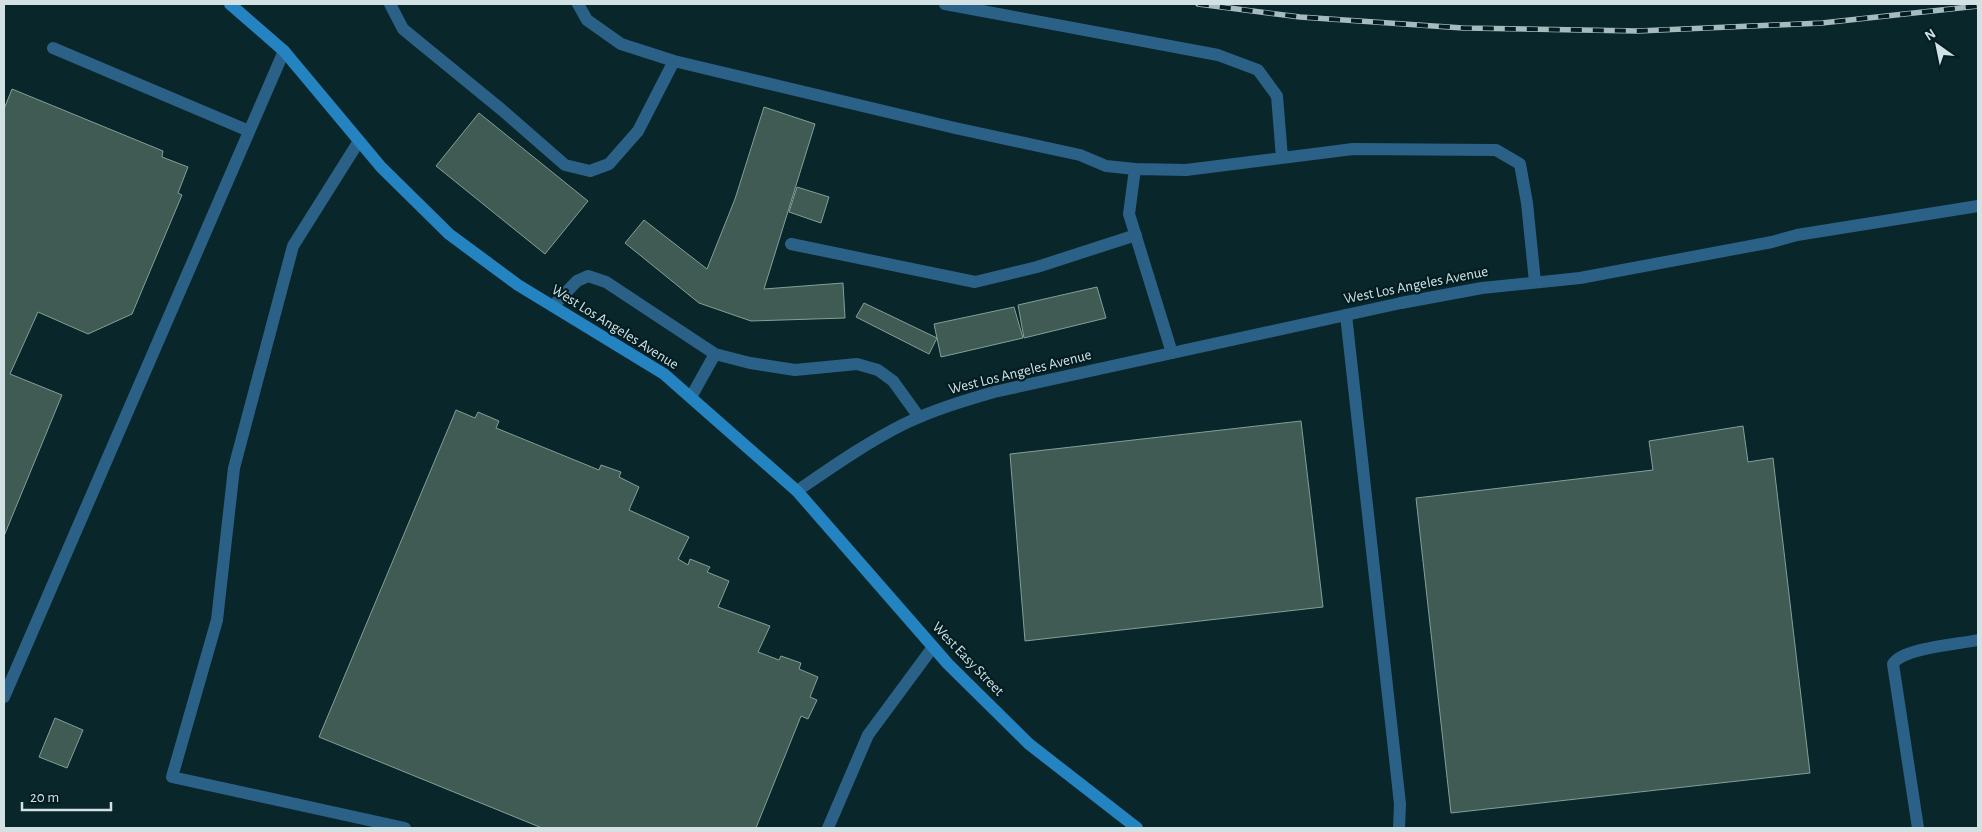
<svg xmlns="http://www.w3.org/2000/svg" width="1982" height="832" font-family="'Alegreya Sans',sans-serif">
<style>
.building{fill:#405b53;stroke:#83a097}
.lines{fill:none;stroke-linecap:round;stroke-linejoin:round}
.lane{stroke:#2b6187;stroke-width:12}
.street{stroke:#2b6187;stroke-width:12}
.secondary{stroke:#2484c1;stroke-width:12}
.rail-casing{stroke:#a7babd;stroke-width:5.5}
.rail{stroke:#011d21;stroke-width:4;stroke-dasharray:11;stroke-linecap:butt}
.labels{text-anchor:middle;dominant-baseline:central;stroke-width:4.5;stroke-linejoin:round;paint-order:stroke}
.street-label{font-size:15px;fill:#d1e1e4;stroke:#011d21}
</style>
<rect width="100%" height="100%" fill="#09262a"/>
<path class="building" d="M 12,89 L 163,151 L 162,157 L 188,167 L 178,193 L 182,195 L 132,314 L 88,334 L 38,312 L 10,374 L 62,395 L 4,536 L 4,109 Z
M 764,107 L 815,124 L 764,289 L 843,283 L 845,318 L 751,321 L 699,303 L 625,243 L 644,220 L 707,269 L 735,199 Z
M 479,113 L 588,201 L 545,254 L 436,166 Z
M 797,187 L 829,197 L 821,223 L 789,212 Z
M 1097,287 L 1106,318 L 1024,338 L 1018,305 Z
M 864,303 L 937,338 L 929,354 L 856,317 Z
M 1014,307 L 1023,338 L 941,357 L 934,324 Z
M 456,410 L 475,418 L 478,412 L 499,421 L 496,428 L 599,470 L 601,465 L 621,472 L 619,477 L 639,487 L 629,510 L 689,537 L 678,559 L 688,565 L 690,559 L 710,567 L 707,572 L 729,581 L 718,607 L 770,626 L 758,652 L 779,660 L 781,656 L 801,663 L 799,669 L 818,677 L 810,697 L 817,700 L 808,719 L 801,716 L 756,828 L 542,828 L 319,737 Z
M 1301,421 L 1323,607 L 1025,641 L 1010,454 Z
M 1743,426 L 1748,462 L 1773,458 L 1810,773 L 1451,813 L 1416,498 L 1653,470 L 1649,441 Z
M 55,718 L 83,730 L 67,768 L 39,757 Z"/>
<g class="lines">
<path class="lane" d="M 390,4 L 403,29 L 502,110 L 565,165 L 590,171 L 609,164 L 638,131 L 674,61 L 955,128 L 1080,155 L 1106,166 L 1135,169
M 578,4 L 587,20 L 621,44 L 674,61
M 945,4 L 1218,55 L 1258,70 L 1277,96 L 1282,158
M 53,48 L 249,131
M 359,141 L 293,246 L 234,468 L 217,620 L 172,777 L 405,828
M 791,244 L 975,282 L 1037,267 L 1136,235
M 1401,303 L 1482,288 L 1580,278 L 1772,242 L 1797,235 L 1978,206
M 553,306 L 577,281 L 588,276 L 606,282 L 715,354 L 750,363 L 795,370 L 857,364 L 878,370 L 893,381 L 919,417
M 1346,315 L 1400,804 L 1399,828
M 1172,353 L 1129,214 L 1135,169 L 1186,170 L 1353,149 L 1496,150 L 1520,164 L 1527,203 L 1535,282
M 691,397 L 715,354
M 4,697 L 284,51
M 828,828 L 868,735 L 933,647
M 1918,828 L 1893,664 C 1902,648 1959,644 1978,640"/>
<path class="street" d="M 797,491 C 832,467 866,443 904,424 C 933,410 963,401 994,392 L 1401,303"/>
<path class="secondary" d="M 230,4 L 284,51 L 381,167 L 449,234 L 518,285 L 664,374 L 797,491 L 948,664 L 1029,744 L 1137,828"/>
<defs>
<path id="rail" d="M 1198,4 L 1300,17 L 1463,28 L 1638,31 L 1822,23 L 1978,6"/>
</defs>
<use href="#rail" class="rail-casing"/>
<use href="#rail" class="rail"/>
</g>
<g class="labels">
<g class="street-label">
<text transform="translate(1416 285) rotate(-11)">West Los Angeles Avenue</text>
<text transform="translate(615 327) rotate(32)">West Los Angeles Avenue</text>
<text transform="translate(1020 372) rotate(-14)">West Los Angeles Avenue</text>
<text transform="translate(968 659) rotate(46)">West Easy Street</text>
</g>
</g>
<rect width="1982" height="832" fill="none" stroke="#d1e1e4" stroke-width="10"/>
<g transform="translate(1937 45) rotate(327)" stroke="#011d21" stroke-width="4" paint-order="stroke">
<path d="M0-4L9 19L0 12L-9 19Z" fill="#d1e1e4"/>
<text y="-8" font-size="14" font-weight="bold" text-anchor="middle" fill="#d1e1e4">N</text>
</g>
<path d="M22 802v8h89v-8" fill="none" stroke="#d1e1e4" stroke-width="2.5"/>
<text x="30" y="802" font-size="15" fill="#d1e1e4" stroke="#011d21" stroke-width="4" paint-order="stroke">20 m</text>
</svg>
